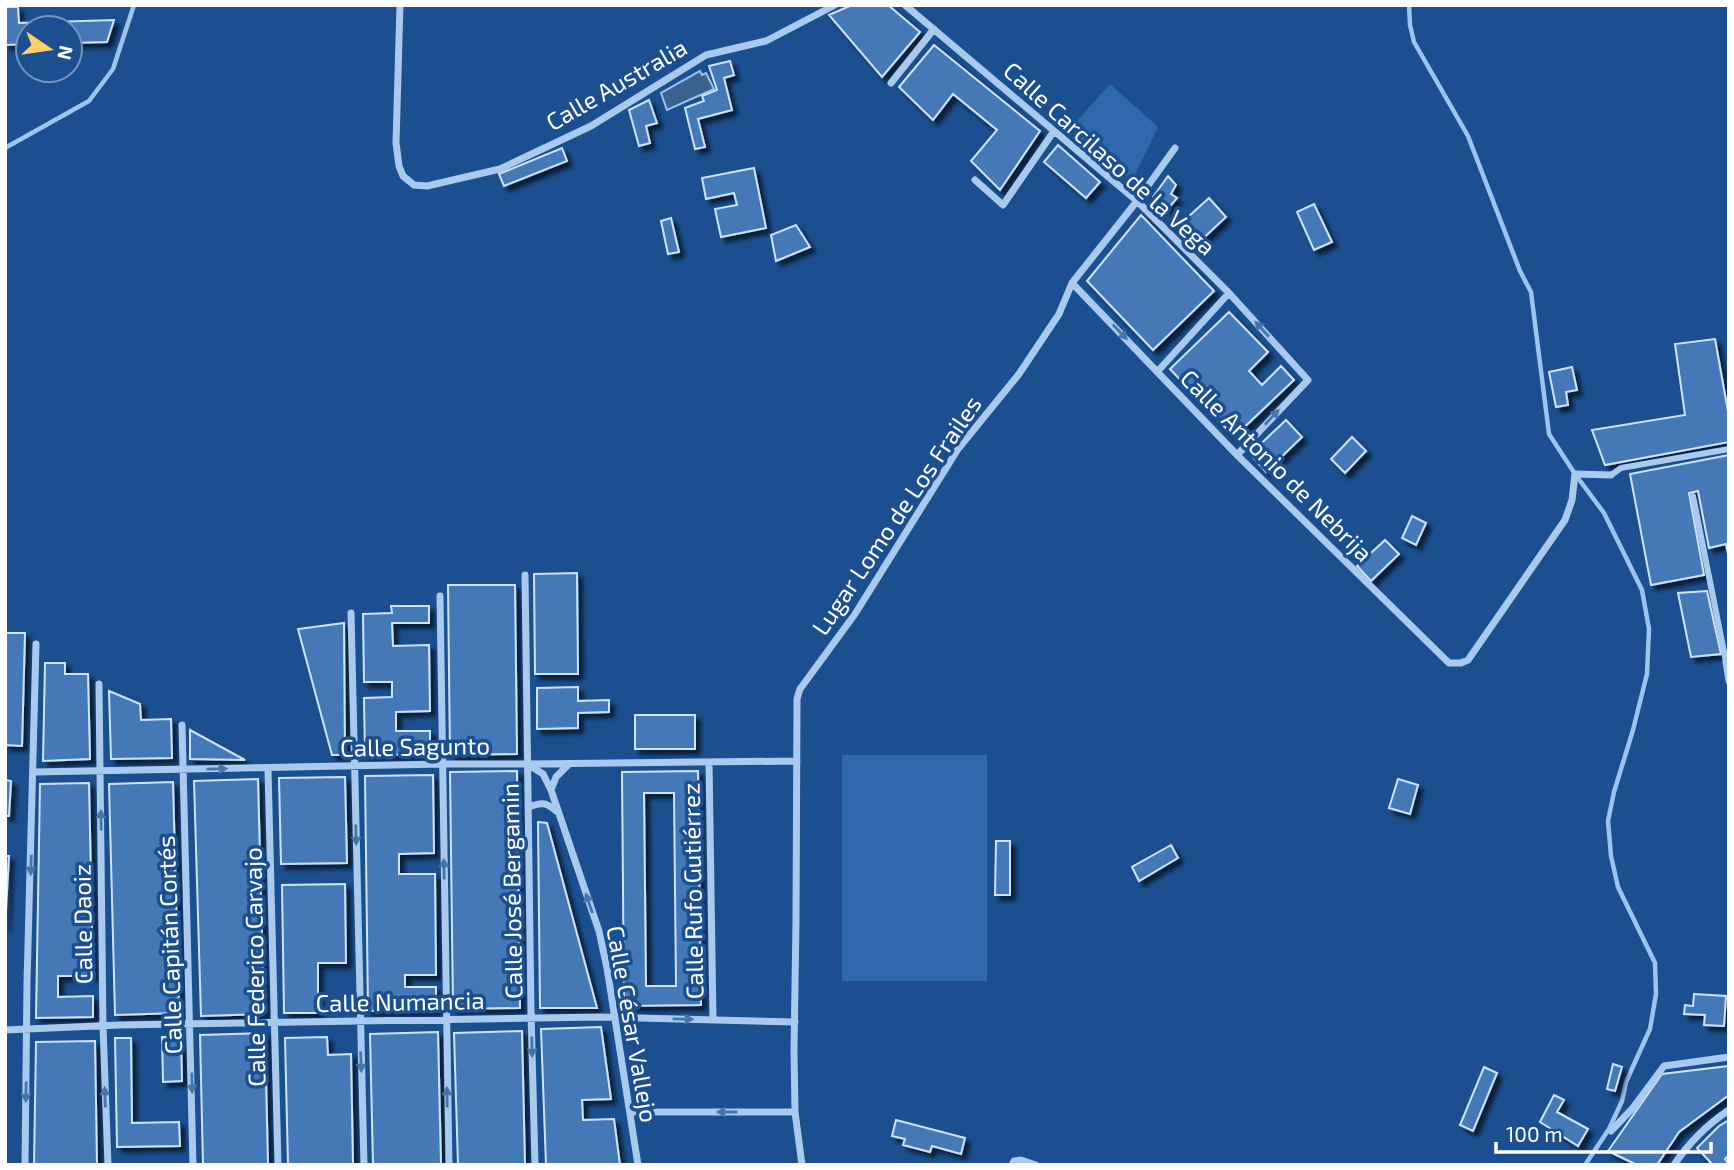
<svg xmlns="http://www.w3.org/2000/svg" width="1734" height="1170" font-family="'Exo 2',sans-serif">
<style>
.green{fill:#2e69ad}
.water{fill:#3c6290;stroke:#9cc4f0;stroke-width:2}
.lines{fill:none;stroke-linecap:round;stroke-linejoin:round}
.stream{stroke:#9cc4f0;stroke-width:4.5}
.building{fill:#4478b7;stroke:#cfe3fa;stroke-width:2;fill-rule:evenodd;filter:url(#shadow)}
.pedestrian{stroke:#a9c9ee;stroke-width:6}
.minor{stroke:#a9c9ee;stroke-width:7}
.oneway{fill:#4674ac}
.labels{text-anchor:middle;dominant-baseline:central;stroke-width:7;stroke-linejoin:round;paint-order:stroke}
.street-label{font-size:24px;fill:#fff;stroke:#1b4f8f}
</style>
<defs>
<filter id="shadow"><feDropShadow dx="5" dy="5" stdDeviation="2" flood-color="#0009"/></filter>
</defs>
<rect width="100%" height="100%" fill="#1b4f8f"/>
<path class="green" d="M 1110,84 L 1158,127 L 1132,181 L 1068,131 Z
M 842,755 L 987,755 L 987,981 L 842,981 Z"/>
<path class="water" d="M 700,71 L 702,75 L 706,73 L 714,89 L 667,110 L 661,93 Z"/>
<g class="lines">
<path class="stream" d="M 1409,5 L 1410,25 L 1414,42 L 1468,136 L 1520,271 L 1531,292 L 1549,434 L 1575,474 L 1604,513 L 1642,590 L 1649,629 L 1647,674 L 1633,730 L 1614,792 L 1608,821 L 1611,856 L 1618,887 L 1655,963 L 1656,994 L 1650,1029 L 1626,1082 L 1622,1101 L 1609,1129 L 1585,1165
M 5,148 L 89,101 L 113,69 L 134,5"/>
</g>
<path class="building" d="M 852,5 L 888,5 L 920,32 L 882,77 L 829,15 Z
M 5,7 L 18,7 L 19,23 L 114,20 L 107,42 L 70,43 L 70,28 L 28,28 L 28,44 L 5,45 Z
M 934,45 L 1040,131 L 1000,190 L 971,161 L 997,130 L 953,94 L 933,120 L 899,87 Z
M 730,61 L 734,75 L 724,78 L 732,110 L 698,119 L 705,147 L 695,149 L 685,108 L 704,101 L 702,96 L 717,90 L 709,66 Z
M 649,100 L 657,123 L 646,126 L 650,143 L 639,146 L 629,110 Z
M 1058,145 L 1100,182 L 1086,198 L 1044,162 Z
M 562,148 L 567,161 L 504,186 L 499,174 Z
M 754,168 L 766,228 L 721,237 L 715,209 L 737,205 L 734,193 L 706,199 L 702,178 Z
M 1168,176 L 1176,185 L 1171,194 L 1177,198 L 1167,210 L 1153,197 Z
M 1209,198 L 1226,217 L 1196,245 L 1178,226 Z
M 1314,204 L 1332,242 L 1314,250 L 1297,212 Z
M 1141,215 L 1214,291 L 1153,350 L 1087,281 Z
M 671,218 L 679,252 L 668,254 L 661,221 Z
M 796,225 L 810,247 L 776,261 L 771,235 Z
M 1229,312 L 1268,352 L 1249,371 L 1262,385 L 1281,366 L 1294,380 L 1234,437 L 1170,369 Z
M 1715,339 L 1729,417 L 1729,442 L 1605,465 L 1592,430 L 1685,415 L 1675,344 Z
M 1572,367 L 1577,390 L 1566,392 L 1568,405 L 1556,407 L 1549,372 Z
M 1286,420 L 1302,437 L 1266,472 L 1250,454 Z
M 1352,437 L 1366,451 L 1345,473 L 1331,459 Z
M 1729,455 L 1729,559 L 1726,544 L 1709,548 L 1698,491 L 1689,493 L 1704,575 L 1651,585 L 1630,474 Z
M 1412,516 L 1426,523 L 1416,545 L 1402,538 Z
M 1385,540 L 1399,554 L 1371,581 L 1357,566 Z
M 577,573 L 578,674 L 535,674 L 534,574 Z
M 448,585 L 515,585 L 517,754 L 450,755 Z
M 1707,591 L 1721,654 L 1691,657 L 1678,593 Z
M 391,606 L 429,606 L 429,623 L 392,623 L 393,646 L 429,645 L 430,711 L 396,712 L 396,731 L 430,731 L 430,754 L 365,755 L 364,698 L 392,697 L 392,682 L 364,682 L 363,614 L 392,613 Z
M 344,623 L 345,755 L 332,755 L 298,629 Z
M 5,633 L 25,633 L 22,746 L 5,745 Z
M 45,663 L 65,663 L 65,674 L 88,674 L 90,759 L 43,761 Z
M 578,687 L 578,701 L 609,700 L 609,712 L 578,713 L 578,728 L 537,729 L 537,688 Z
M 109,691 L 140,704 L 141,720 L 171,719 L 172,758 L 111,759 Z
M 635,715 L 695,715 L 695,749 L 635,749 Z
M 190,730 L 245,760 L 190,759 Z
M 517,771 L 520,1008 L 453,1009 L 450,772 Z
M 698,771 L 701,1005 L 624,1006 L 622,772 ZM 644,793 L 674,793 L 676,986 L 646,986 Z
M 433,775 L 434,853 L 399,854 L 399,874 L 435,874 L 436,975 L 405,975 L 405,987 L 436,987 L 436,1010 L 368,1011 L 365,776 Z
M 345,777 L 347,863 L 281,864 L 279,778 Z
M 258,779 L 264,1014 L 201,1016 L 194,781 Z
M 1398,779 L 1418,785 L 1410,814 L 1389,808 Z
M 5,780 L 11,781 L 9,816 L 5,816 Z
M 173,782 L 179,1013 L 115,1015 L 109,784 Z
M 89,783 L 93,976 L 58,976 L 58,997 L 93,996 L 93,1017 L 36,1018 L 40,784 Z
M 538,822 L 547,823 L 597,1008 L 540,1008 Z
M 996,841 L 1010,841 L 1010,895 L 995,895 Z
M 1171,845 L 1178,858 L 1139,881 L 1132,867 Z
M 5,856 L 9,856 L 5,928 Z
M 345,884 L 346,963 L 318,963 L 318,1013 L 284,1013 L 282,885 Z
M 1694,994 L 1726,996 L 1724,1026 L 1704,1025 L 1705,1015 L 1684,1014 L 1685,1005 L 1693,1006 Z
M 601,1027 L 611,1099 L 582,1100 L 583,1120 L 614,1119 L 620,1165 L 546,1165 L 541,1029 Z
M 522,1031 L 525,1165 L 458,1165 L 454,1033 Z
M 438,1032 L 441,1165 L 373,1165 L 370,1034 Z
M 265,1033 L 268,1165 L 203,1165 L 200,1035 Z
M 162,1037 L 181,1037 L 182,1081 L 163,1082 Z
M 327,1037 L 328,1055 L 351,1054 L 353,1165 L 288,1165 L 285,1038 Z
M 115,1038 L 131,1038 L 132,1123 L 179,1122 L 180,1146 L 117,1147 Z
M 95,1041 L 97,1165 L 34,1165 L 36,1042 Z
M 1613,1064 L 1622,1067 L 1615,1091 L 1607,1089 Z
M 1729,1066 L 1729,1095 L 1679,1132 L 1657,1165 L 1637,1165 L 1608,1151 L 1662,1074 Z
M 1484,1067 L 1497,1073 L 1473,1131 L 1460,1125 Z
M 1554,1095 L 1564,1100 L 1557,1112 L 1588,1129 L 1578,1146 L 1540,1122 Z
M 896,1120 L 965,1138 L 961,1154 L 932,1146 L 930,1152 L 903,1145 L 905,1139 L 892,1136 Z
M 1729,1120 L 1729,1155 L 1725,1159 L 1729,1165 L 1713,1165 L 1697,1148 L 1719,1126 Z"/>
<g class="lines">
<path class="pedestrian" d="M 1611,475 L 1621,468 L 1729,449
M 1693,496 L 1726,662"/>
<path class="minor" d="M 400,5 L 396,143 L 399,166 L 403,176 L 414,185 L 427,186 L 500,169 L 591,126 L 706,55 L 766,41 L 835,5
M 905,5 L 1137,201 L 1229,293 L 1308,380 L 1237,455
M 891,83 L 934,29
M 975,180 L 1003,205 L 1054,131
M 1072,283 L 1237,455 L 1449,663 L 1461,663 L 1468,660 L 1565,520 L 1572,500 L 1575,474 L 1611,475
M 1157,372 L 1229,293
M 525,575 L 531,1012 L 535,1165
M 440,596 L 449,1165
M 351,613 L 364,1165
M 1726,662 L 1729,681
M 99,684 L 103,1026 L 108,1165
M 182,725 L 193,1165
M 709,762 L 713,1020
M 529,765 L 543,774 L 551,790 L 599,931 L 607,968 L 638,1165
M 268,769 L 278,1165
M 34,772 L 443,764 L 528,764 L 797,761
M 551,790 L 556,777 L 569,764
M 529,807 C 541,802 546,802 556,811
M 5,1030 L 119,1025 L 600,1017 L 795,1022
M 630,1112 L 795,1112
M 1611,1131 L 1632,1109 L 1664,1066 L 1729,1057
M 25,1165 L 27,983 L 36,644
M 802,1165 L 795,1112 L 794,1051 L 796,921 L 797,699 L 800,689 L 855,614 L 958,449 L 1019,374 L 1059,314 L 1072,283 L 1137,201 L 1175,148
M 1012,1165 L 1014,1161 L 1021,1160 L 1036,1165
M 1674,1165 C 1688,1144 1708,1124 1729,1110"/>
</g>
<defs><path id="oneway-solid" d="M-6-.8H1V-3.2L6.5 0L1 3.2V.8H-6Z" transform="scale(1.75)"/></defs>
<g class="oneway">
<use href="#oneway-solid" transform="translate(1262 329) rotate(-132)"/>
<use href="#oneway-solid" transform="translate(1120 332) rotate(46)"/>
<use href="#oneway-solid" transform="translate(1272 417) rotate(-47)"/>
<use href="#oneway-solid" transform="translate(217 769) rotate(-1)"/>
<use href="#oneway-solid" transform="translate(101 820) rotate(-91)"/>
<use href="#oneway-solid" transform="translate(356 835) rotate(89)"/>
<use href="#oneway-solid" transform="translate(31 865) rotate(92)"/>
<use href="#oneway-solid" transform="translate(444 869) rotate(-91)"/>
<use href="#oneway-solid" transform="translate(589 903) rotate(-109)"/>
<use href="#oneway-solid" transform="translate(683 1019) rotate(1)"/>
<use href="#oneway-solid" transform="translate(532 1047) rotate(89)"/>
<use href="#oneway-solid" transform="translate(361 1062) rotate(88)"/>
<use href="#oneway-solid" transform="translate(192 1083) rotate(89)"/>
<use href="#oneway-solid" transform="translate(26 1092) rotate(91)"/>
<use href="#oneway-solid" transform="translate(105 1097) rotate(-92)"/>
<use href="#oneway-solid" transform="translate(447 1097) rotate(-91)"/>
<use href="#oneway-solid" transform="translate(727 1112) rotate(180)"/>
</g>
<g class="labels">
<g class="street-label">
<text transform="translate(616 84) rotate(-30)">Calle Australia</text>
<text transform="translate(1110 158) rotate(42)">Calle Carcilaso de la Vega</text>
<text transform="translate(1277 465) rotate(45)">Calle Antonio de Nebrija</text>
<text transform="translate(896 515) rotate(-56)">Lugar Lomo de Los Frailes</text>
<text transform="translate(415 746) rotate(-1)">Calle Sagunto</text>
<text transform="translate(511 891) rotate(-91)">Calle José Bergamin</text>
<text transform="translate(692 891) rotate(-91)">Calle Rufo Gutiérrez</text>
<text transform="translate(82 924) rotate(-91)">Calle Daoiz</text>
<text transform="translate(169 945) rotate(-92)">Calle Capitán Cortés</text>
<text transform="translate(254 967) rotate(-91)">Calle Federico Carvajo</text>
<text transform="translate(400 1001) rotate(-1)">Calle Numancia</text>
<text transform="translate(633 1024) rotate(80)">Calle César Vallejo</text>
</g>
</g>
<rect width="1734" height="1170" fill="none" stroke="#ffffff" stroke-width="14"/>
<g transform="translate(49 49) rotate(103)"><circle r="33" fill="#1b4f8f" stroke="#7695bc" stroke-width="2"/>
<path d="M0-5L12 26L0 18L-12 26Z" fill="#ffd166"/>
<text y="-10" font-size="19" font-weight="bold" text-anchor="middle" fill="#ffffff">N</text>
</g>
<path d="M1496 1142v10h215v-10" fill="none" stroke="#ffffff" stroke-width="3.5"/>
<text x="1506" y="1142" font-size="21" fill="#ffffff" stroke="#1b4f8f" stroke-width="5" paint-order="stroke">100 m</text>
</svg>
